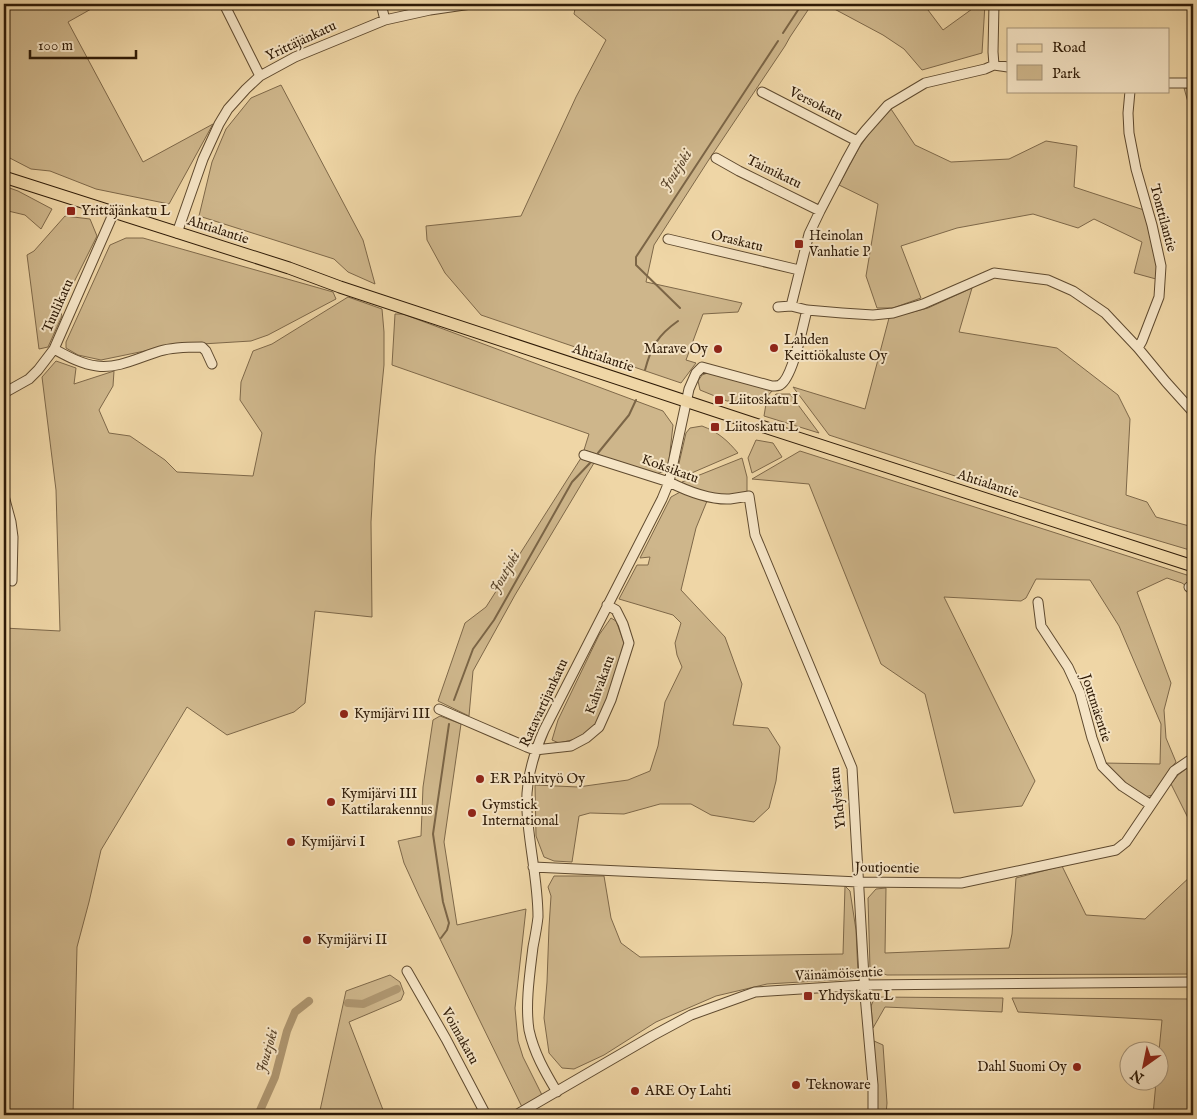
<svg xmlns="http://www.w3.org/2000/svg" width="1197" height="1119" font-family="'IM FELL English',serif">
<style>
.green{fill:#ceb68b;stroke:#7e6849}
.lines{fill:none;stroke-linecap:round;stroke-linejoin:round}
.stream{stroke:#7b6546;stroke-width:2}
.canal{stroke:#ae9670;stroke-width:8}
.minor-casing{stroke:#5f4a2f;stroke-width:11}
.major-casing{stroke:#2f1b07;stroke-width:13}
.minor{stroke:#f5e4c5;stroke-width:9}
.major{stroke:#efd6a6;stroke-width:11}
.poi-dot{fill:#8f2418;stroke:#f5e4c5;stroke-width:2}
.labels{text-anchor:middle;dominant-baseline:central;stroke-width:4;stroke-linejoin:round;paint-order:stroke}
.street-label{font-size:14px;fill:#2f1b07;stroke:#f5e4c5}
.poi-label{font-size:14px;fill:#2f1b07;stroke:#f5e4c5;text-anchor:start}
.water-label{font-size:15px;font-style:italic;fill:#5b462c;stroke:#f5e4c5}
</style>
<rect width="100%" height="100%" fill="#efd6a6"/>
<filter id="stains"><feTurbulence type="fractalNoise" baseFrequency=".004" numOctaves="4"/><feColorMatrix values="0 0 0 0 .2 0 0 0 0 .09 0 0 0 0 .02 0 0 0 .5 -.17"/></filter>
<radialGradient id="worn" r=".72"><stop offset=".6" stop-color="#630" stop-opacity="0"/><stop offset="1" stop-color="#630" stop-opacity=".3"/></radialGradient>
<path class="green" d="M 4,4 L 100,4 L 68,22 L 143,162 L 213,124 L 169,204 L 96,189 L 50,171 L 31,169 L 4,155 Z
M 576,4 L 812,4 L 790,37 L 785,46 L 708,161 L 654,245 L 646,282 L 742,303 L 738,312 L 703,314 L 686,360 L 696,363 L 681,383 L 481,315 L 445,273 L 427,240 L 426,226 L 521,216 L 576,97 L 606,40 L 574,14 Z
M 825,4 L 927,4 L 928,10 L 943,30 L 979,4 L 985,4 L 982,53 L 922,70 L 904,49 L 883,35 Z
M 281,85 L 363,240 L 375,284 L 348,272 L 334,259 L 199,216 L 212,162 L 226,129 L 251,98 Z
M 1184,88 L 1193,88 L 1193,120 Z
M 891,109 L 915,145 L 951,162 L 1009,159 L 1046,141 L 1077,146 L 1074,187 L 1144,210 L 1157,267 L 1156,279 L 1134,273 L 1142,242 L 1094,219 L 1078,228 L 1033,214 L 957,228 L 901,246 L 921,298 L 893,308 L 877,308 L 866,276 L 878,204 L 839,185 L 859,148 L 871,130 Z
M 4,186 L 18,191 L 52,209 L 41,229 L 25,215 L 4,210 Z
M 65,216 L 90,219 L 97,236 L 60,310 L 62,316 L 48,347 L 39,349 L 27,255 L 34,251 Z
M 126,238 L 143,238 L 333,292 L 336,299 L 268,335 L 251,341 L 169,346 L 101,360 L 78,355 L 66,348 L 66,342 L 110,245 Z
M 972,288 L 959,332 L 1057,348 L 1118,395 L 1130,419 L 1126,495 L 1147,502 L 1156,517 L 1193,527 L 1193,551 L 1109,526 L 829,435 L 793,387 L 865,409 L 889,318 L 928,308 Z
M 348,297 L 382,309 L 384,332 L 384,365 L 375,456 L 371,522 L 372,617 L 315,611 L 305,703 L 294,712 L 227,735 L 187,707 L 101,850 L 89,902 L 77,947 L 73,1115 L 6,1115 L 4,1110 L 4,628 L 60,631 L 56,490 L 42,377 L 56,361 L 76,368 L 74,384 L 114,371 L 113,386 L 99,410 L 109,433 L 130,436 L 165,460 L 177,472 L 253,476 L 262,433 L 240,400 L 241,382 L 253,351 L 272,344 Z
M 395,314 L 403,314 L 663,411 L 673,425 L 669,461 L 665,471 L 656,474 L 584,450 L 589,434 L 392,365 Z
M 710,372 L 773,390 L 763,401 L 727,401 L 700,390 L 698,381 L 702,375 Z
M 776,394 L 790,394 L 819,433 L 764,416 L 766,404 Z
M 702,426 C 718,432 727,440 738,453 L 680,478 L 677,472 L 686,433 L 690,428 Z
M 756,440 L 773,443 L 782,457 L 752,473 L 748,458 Z
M 800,451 L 1193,577 L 1193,591 L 1182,583 L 1167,578 L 1137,592 L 1171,683 L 1164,710 L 1166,738 L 1176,762 L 1170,769 L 1153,795 L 1144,797 L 1124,783 L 1103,763 L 1160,764 L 1161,724 L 1119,626 L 1090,580 L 1036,579 L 1026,598 L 1021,601 L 944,597 L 1035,781 L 1022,806 L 954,813 L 925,694 L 881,664 L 809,484 L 752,479 Z
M 581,458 L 594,463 L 515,595 L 473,671 L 469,716 L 438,701 L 465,623 L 486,607 Z
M 742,458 L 747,477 L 747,493 C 728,496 715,497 696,490 C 690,488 686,487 682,482 Z
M 682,491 L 707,501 L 696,528 L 681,590 L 725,637 L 742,684 L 733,725 L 768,728 L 780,747 L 776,781 L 769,808 L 754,822 L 711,815 L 691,804 L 660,804 L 624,814 L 590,813 L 579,816 L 572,862 L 554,861 L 544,857 L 536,836 L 535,785 L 578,787 L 628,780 L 650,771 L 658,746 L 665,702 L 682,667 L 677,655 L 675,643 L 681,623 L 673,615 L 619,599 L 637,565 L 648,565 L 650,557 L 640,558 L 671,497 Z
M 611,618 L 616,621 L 625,645 L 608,698 L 595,726 L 580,738 L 559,743 L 552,740 L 558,720 L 599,635 Z
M 440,716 L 461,724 L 444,842 L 457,925 L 526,909 L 515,1008 L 518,1041 L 523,1057 L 542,1095 L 522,1107 L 419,896 L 404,863 L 398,841 L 421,836 L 423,787 L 433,720 Z
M 1193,764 L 1193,828 L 1171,784 L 1178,775 Z
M 1062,866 L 1086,915 L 1145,919 L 1193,874 L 1193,974 L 887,975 L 870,969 L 868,898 L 876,889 L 886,888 L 885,953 L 1009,948 L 1012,934 L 1016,878 Z
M 554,876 L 604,876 L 611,918 L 621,943 L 640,957 L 843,954 L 845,886 L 850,891 L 856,930 L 858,974 L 852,979 L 767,984 L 716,996 L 656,1022 L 604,1055 L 574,1069 L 562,1068 L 549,1053 L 544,1018 L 547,982 L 549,927 L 551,896 L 548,887 Z
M 390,975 L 400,982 L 404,993 L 401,1000 L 349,1022 L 385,1115 L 319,1115 L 346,991 Z
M 875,997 L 1003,998 L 1002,1012 L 885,1007 L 873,1028 L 871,1006 Z
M 1012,998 L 1193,999 L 1193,1115 L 1153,1115 L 1156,1082 L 1160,1082 L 1159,1051 L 1162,1020 L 1018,1012 Z
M 874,1041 L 883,1045 L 887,1103 L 886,1115 L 876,1115 L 876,1085 Z"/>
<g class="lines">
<path class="stream" d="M 783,33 L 802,4
M 680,308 L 636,265 L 636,257 L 778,41
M 645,370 C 651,347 658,335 678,321
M 598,453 L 629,415 L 636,400
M 454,700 L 473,649 L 494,620 L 572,482 L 590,463
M 441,938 L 447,930 L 449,923 L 443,902 L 433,834 L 449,724"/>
<path class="canal" d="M 348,1003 L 363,1004 L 397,989
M 258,1115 L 275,1077 L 287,1031 L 295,1012 L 309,1001"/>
<defs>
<path id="minor" d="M 224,4 L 260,76
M 381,4 L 385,20
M 544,4 L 552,4
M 994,4 L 993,52 L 994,65
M 1168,83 L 1193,83
M 1130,91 L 1128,113 L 1129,133 L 1136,169 L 1152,225 L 1161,266 L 1159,297 L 1142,341 L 1138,348
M 762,92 L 857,141
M 716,158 L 739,171 L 820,211
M 177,233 L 203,159 L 219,124 L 228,109 L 246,89 L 260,76 L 295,57 L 385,20 L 430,10 L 471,4
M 668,239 L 799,270
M 791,306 L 809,234 L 820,211 L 846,161 L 857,141 L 865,131 L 888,105 L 925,83 L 985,69 L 994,65 L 1008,67
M 778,307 L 791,306 L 807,310 L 842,313 L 873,315 L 893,313 L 923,304 L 994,273 L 1048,280 L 1073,291 L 1105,313 L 1138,348 L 1166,382 L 1193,412
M 54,349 C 67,356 81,364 97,366 C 118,369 140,357 160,351 C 173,347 188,347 202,347 L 206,351 L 212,364
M 4,393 L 29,379 L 38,370 L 54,349 L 114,212
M 584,455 L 669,482 C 687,491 709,500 730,499 C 736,498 743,497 749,496 L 755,535 L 852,768 L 865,995 L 873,1085 L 873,1115
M 4,496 L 11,522 L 13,537 L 12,581
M 1189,587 L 1193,590
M 1038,602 L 1041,626 L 1068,667 L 1080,693 L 1092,738 L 1102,766 L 1122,786 L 1151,805
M 439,709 L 527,747 L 535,750 L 571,746 L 586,738 L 599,727 L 611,700 L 629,643 L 623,624 L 616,610 L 607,605
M 533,867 L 859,882 L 961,883 L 1116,850 L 1126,842 L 1174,771 L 1193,758
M 407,971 L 446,1039 L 486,1115
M 557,1092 C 545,1072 534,1053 529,1030 C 525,1004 530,972 533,947 C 535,937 537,926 538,917 C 538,881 529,846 527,811 C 525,783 533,755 544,730 L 662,499 L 669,482 L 689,389 L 696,373 L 702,367 L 772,386 C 775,386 778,386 780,385 C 793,378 803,325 807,310
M 516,1115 L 652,1036 L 691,1015 L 755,992 L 864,985 L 1193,982"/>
<path id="major" d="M 4,177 L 289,268 L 340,287 L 752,423 L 1193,566"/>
</defs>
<use href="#minor" class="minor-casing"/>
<use href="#major" class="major-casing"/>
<use href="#minor" class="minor"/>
<use href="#major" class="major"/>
</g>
<g class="poi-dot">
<rect x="66" y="206" width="10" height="10" rx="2.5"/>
<rect x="794" y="239" width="10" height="10" rx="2.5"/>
<circle cx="774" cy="348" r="5"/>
<circle cx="718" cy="349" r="5"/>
<rect x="714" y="395" width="10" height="10" rx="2.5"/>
<rect x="710" y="422" width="10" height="10" rx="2.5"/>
<circle cx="344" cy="714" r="5"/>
<circle cx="480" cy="779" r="5"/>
<circle cx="331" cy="802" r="5"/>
<circle cx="472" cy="813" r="5"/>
<circle cx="291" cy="842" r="5"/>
<circle cx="307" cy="940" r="5"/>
<rect x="803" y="991" width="10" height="10" rx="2.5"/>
<circle cx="1077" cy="1067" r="5"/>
<circle cx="796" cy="1085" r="5"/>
<circle cx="635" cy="1091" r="5"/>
</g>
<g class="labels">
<g class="street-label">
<text transform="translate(301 41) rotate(-25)">Yrittäjänkatu</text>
<text transform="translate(816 104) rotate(27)">Versokatu</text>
<text transform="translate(774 172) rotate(26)">Taimikatu</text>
<text transform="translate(1163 218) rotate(75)">Tonttilantie</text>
<text transform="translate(218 230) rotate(18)">Ahtialantie</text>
<text transform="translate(737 241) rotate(14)">Oraskatu</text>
<text transform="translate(58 306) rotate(-66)">Tuulikatu</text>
<text transform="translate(603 358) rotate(18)">Ahtialantie</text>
<text transform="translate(670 469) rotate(20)">Koksikatu</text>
<text transform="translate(988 484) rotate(18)">Ahtialantie</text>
<text transform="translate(600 685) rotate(-70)">Kahvakatu</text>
<text transform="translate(544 703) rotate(-65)">Ratavartijankatu</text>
<text transform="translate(1096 708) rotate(72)">Joutmäentie</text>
<text transform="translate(838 798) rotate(-96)">Yhdyskatu</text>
<text transform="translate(887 868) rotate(1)">Joutjoentie</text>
<text transform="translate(839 974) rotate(-3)">Väinämöisentie</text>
<text transform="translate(460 1036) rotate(61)">Voimakatu</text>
</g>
<g class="poi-label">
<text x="81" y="211">Yrittäjänkatu L</text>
<text x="809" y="236">Heinolan<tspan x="809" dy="16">Vanhatie P</tspan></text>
<text x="784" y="340">Lahden<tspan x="784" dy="16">Keittiökaluste Oy</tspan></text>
<text x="708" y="349" text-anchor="end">Marave Oy</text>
<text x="729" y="400">Liitoskatu I</text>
<text x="725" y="427">Liitoskatu L</text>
<text x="354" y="714">Kymijärvi III</text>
<text x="490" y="779">ER Pahvityö Oy</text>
<text x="341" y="794">Kymijärvi III<tspan x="341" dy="16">Kattilarakennus</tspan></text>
<text x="482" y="805">Gymstick<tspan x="482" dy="16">International</tspan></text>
<text x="301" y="842">Kymijärvi I</text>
<text x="317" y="940">Kymijärvi II</text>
<text x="818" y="996">Yhdyskatu L</text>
<text x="1067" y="1067" text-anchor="end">Dahl Suomi Oy</text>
<text x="806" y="1085">Teknoware</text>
<text x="645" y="1091">ARE Oy Lahti</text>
</g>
<g class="water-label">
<text transform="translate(676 170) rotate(-57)">Joutjoki</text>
<text transform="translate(505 572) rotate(-60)">Joutjoki</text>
<text transform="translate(267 1051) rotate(-74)">Joutjoki</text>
</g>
</g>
<rect width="1197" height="1119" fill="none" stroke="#efd6a6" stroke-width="20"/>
<rect x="5" y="5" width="1187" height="1109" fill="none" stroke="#2f1b07" stroke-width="2.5"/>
<rect x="10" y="10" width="1177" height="1099" fill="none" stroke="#2f1b07"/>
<rect x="1007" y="28" width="162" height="65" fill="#f5e4c5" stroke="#a69479"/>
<rect x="1017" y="44" width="25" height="8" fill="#efd6a6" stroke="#a69479"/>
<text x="1052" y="52" font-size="15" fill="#2f1b07">Road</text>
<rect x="1017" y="65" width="25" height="15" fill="#ceb68b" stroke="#a69479"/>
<text x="1052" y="78" font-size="15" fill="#2f1b07">Park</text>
<g transform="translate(1144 1066) rotate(213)"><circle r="24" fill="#f5e4c5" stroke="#a69479"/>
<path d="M0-4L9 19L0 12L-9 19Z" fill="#8f2418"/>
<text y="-8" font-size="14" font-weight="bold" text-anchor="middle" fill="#2f1b07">N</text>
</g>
<path d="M30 50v8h106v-8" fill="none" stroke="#2f1b07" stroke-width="2.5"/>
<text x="38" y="50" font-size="15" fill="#2f1b07" stroke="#f5e4c5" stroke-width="4" paint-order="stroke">100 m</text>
<rect width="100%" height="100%" filter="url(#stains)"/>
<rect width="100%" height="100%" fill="url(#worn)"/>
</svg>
